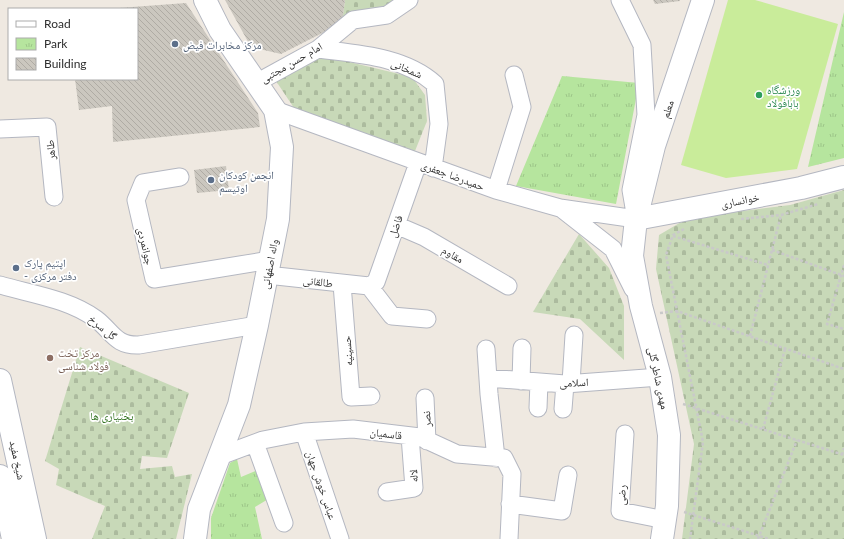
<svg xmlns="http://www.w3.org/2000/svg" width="844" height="539" font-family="Lato,'Noto Naskh Arabic',sans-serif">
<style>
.cemetery{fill:url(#cemetery-stones)}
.park{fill:url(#park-tufts)}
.pitch{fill:#c9ec9a}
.building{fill:url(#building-back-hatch)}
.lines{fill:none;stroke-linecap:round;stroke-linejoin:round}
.street-casing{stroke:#b4b7c1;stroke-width:19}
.secondary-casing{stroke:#b4b7c1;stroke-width:24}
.path{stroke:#c9c9c9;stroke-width:2.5;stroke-dasharray:3 2;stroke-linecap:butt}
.street{stroke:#fff;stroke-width:17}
.secondary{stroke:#fff;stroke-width:22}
.service-dot{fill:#5c6f8a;stroke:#fff;stroke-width:1.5}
.leisure-dot{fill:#2e9e5b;stroke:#fff;stroke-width:1.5}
.education-dot{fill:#8d6e63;stroke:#fff;stroke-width:1.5}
.labels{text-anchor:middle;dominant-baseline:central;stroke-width:3.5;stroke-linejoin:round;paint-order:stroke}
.service-label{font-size:11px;fill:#4e5e75;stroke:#fff;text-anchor:start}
.street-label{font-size:11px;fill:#2e2e2e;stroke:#fff}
.leisure-label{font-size:11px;fill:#27864d;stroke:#fff;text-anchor:start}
.education-label{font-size:11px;fill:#785e54;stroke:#fff;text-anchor:start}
.park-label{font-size:11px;fill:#2c6e1b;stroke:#fff}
</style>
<defs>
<pattern id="cemetery-stones" width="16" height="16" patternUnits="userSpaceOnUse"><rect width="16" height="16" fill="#c8d9b8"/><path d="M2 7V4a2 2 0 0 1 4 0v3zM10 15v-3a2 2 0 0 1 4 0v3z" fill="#acbb9e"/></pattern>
<pattern id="park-tufts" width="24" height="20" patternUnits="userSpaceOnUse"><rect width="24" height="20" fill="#b6e59e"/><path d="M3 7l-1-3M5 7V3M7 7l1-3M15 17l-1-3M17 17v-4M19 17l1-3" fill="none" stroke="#9dc588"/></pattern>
<pattern id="building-back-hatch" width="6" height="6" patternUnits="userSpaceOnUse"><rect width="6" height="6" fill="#cbc7bf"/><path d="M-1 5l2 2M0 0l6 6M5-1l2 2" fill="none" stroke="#afaba4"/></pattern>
</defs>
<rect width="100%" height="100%" fill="#efe9e1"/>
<path class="cemetery" d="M 345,0 L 398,0 L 385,9 L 361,10 L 342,23 Z
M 324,56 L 412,77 L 425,95 L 427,121 L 415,151 L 296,111 L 276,81 Z
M 844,190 L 844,539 L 682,539 L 694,444 L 656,269 L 659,235 L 688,218 L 790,205 Z
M 579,234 L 609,268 L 624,306 L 624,360 L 580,319 L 533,312 Z
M 80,347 L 189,393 L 167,458 L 142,456 L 140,469 L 172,466 L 175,477 L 192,474 L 176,539 L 92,539 L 105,506 L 56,485 L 59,469 L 45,461 Z"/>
<path class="park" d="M 844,12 L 844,158 L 808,167 Z
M 562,76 L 639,83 L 616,204 L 516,186 Z
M 237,459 L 241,477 L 260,469 L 270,498 L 255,507 L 262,539 L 211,539 L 211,518 L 230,463 Z"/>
<path class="pitch" d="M 728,0 L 755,0 L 838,24 L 797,169 L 726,178 L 681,165 Z"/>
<path class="building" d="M 225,0 L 345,0 L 342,23 L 281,54 L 251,47 Z
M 653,0 L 680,0 L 680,1 L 655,4 Z
M 186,3 L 258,113 L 260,127 L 113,142 L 112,106 L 79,110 L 75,79 L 137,79 L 137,9 L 119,8 Z
M 226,166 L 229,190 L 197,193 L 194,170 Z"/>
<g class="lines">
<defs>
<path id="street" d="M 318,49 C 357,54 404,56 435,84 L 439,124 L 433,168
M 256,83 L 318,49 L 353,20 L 387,15 L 409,0
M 275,110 L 496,190 L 560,208 L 636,219 L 631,190 L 646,115 L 642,45 L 620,0
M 0,129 L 47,127 L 54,197
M 180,177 L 143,183 L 136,200 L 154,279 L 270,260
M 496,190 L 522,107 L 514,75
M 562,209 L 613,249 L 633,289
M 396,225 L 424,237 L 508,286
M 267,275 L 369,286
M 342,284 L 351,397 L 371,396
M 0,285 C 31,294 69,299 96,319 C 112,331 115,346 139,345 L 257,325
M 369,286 L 376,282 L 418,163
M 369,286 L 392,316 L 427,319
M 486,349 L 489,394 L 496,458
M 488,378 L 565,384 L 660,377
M 521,381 L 522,348
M 571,383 L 574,335
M 425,398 L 427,441
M 538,408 L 539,382
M 563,409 L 565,384
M 304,432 L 340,539
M 625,434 L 620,511 L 665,520
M 255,443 L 284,523
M 220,456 L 263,440 L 304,432 L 353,429 L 420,437 L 457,454 L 504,458 L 512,474 L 509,539
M 387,492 L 414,488 L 410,436
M 510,504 L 562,511 L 568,475"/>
<path id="secondary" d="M 636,219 L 801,188 L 844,177
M 0,380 L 35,539
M 0,476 L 13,539
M 195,539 L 199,509 L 239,405 L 257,325 L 278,219 L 282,147 L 275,110 L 220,30 L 205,0
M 662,539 L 667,506 L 669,435 L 660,377 L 641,306 L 632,256 L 636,219 L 654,146 L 703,0"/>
</defs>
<use href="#street" class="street-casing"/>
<use href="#secondary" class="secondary-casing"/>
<path class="path" d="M 741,219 L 781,215 L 818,204
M 684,229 L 673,235 L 666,255 L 703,442 L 690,539
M 673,236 L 768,265
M 772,250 L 844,276
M 844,265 L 827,324 L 844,329
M 660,313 L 677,311 L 844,369
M 750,336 L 781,215
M 683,404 L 844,455
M 763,429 L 785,349
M 842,455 L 844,448
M 684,512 L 769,539
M 758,539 L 797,440"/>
<use href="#street" class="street"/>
<use href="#secondary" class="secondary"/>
</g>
<g class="service-dot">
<circle cx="175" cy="44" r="4"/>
<circle cx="211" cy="180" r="4"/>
<circle cx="16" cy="268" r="4"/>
</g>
<circle class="leisure-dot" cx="759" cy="95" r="4"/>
<circle class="education-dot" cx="50" cy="358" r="4"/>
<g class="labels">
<g class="service-label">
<text x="183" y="44">مرکز مخابرات فیض</text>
<text x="219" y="174">انجمن کودکان<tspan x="219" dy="13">اوتیسم</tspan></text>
<text x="24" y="262">اپتیم پارک<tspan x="24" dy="13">- دفتر مرکزی</tspan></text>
</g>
<g class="street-label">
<text transform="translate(291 62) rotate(-30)">امام حسن مجتبی</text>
<text transform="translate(407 68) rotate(23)">شمخانی</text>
<text transform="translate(667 109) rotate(-72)">معلم</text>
<text transform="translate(50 150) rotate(-95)">طاهر</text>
<text transform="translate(453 175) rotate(20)">حمیدرضا جعفری</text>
<text transform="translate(740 200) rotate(-11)">خوانساری</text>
<text transform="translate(395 226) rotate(-71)">فاضل</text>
<text transform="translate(146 246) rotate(77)">جوانمردی</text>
<text transform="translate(453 254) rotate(30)">مقاوم</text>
<text transform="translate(269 264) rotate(-79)">واله اصفهانی</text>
<text transform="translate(318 281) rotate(7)">طالقانی</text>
<text transform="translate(103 327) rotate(39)">گل سرخ</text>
<text transform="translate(347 351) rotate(-94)">حسینیه</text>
<text transform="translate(659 378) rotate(78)">مهدی شاطر گلی</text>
<text transform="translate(574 382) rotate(-2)">اسلامی</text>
<text transform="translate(426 419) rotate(-94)">نصر</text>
<text transform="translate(386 433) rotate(7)">قاسمیان</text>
<text transform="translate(18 460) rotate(78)">شیخ مفید</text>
<text transform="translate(413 476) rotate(-95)">لاله</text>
<text transform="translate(322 485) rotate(71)">عباس خوش جهان</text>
<text transform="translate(621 495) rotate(-87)">رضی</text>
</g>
<g class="leisure-label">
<text x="767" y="89">ورزشگاه<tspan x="767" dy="13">بابافولاد</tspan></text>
</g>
<g class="education-label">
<text x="58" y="352">مرکز تخت<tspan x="58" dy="13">فولاد شناسی</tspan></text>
</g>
<g class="park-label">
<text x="112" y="415">بختیاری ها</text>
</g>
</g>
<rect x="8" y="8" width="130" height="72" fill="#ffffff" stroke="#ababab"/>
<rect x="16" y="21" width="20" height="6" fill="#ffffff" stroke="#ababab"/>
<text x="44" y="28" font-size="12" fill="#2e2e2e">Road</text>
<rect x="16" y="38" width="20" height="12" fill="url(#park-tufts)" stroke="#ababab"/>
<text x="44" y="48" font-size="12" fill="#2e2e2e">Park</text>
<rect x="16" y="58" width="20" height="12" fill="url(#building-back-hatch)" stroke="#ababab"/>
<text x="44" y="68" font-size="12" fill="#2e2e2e">Building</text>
</svg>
